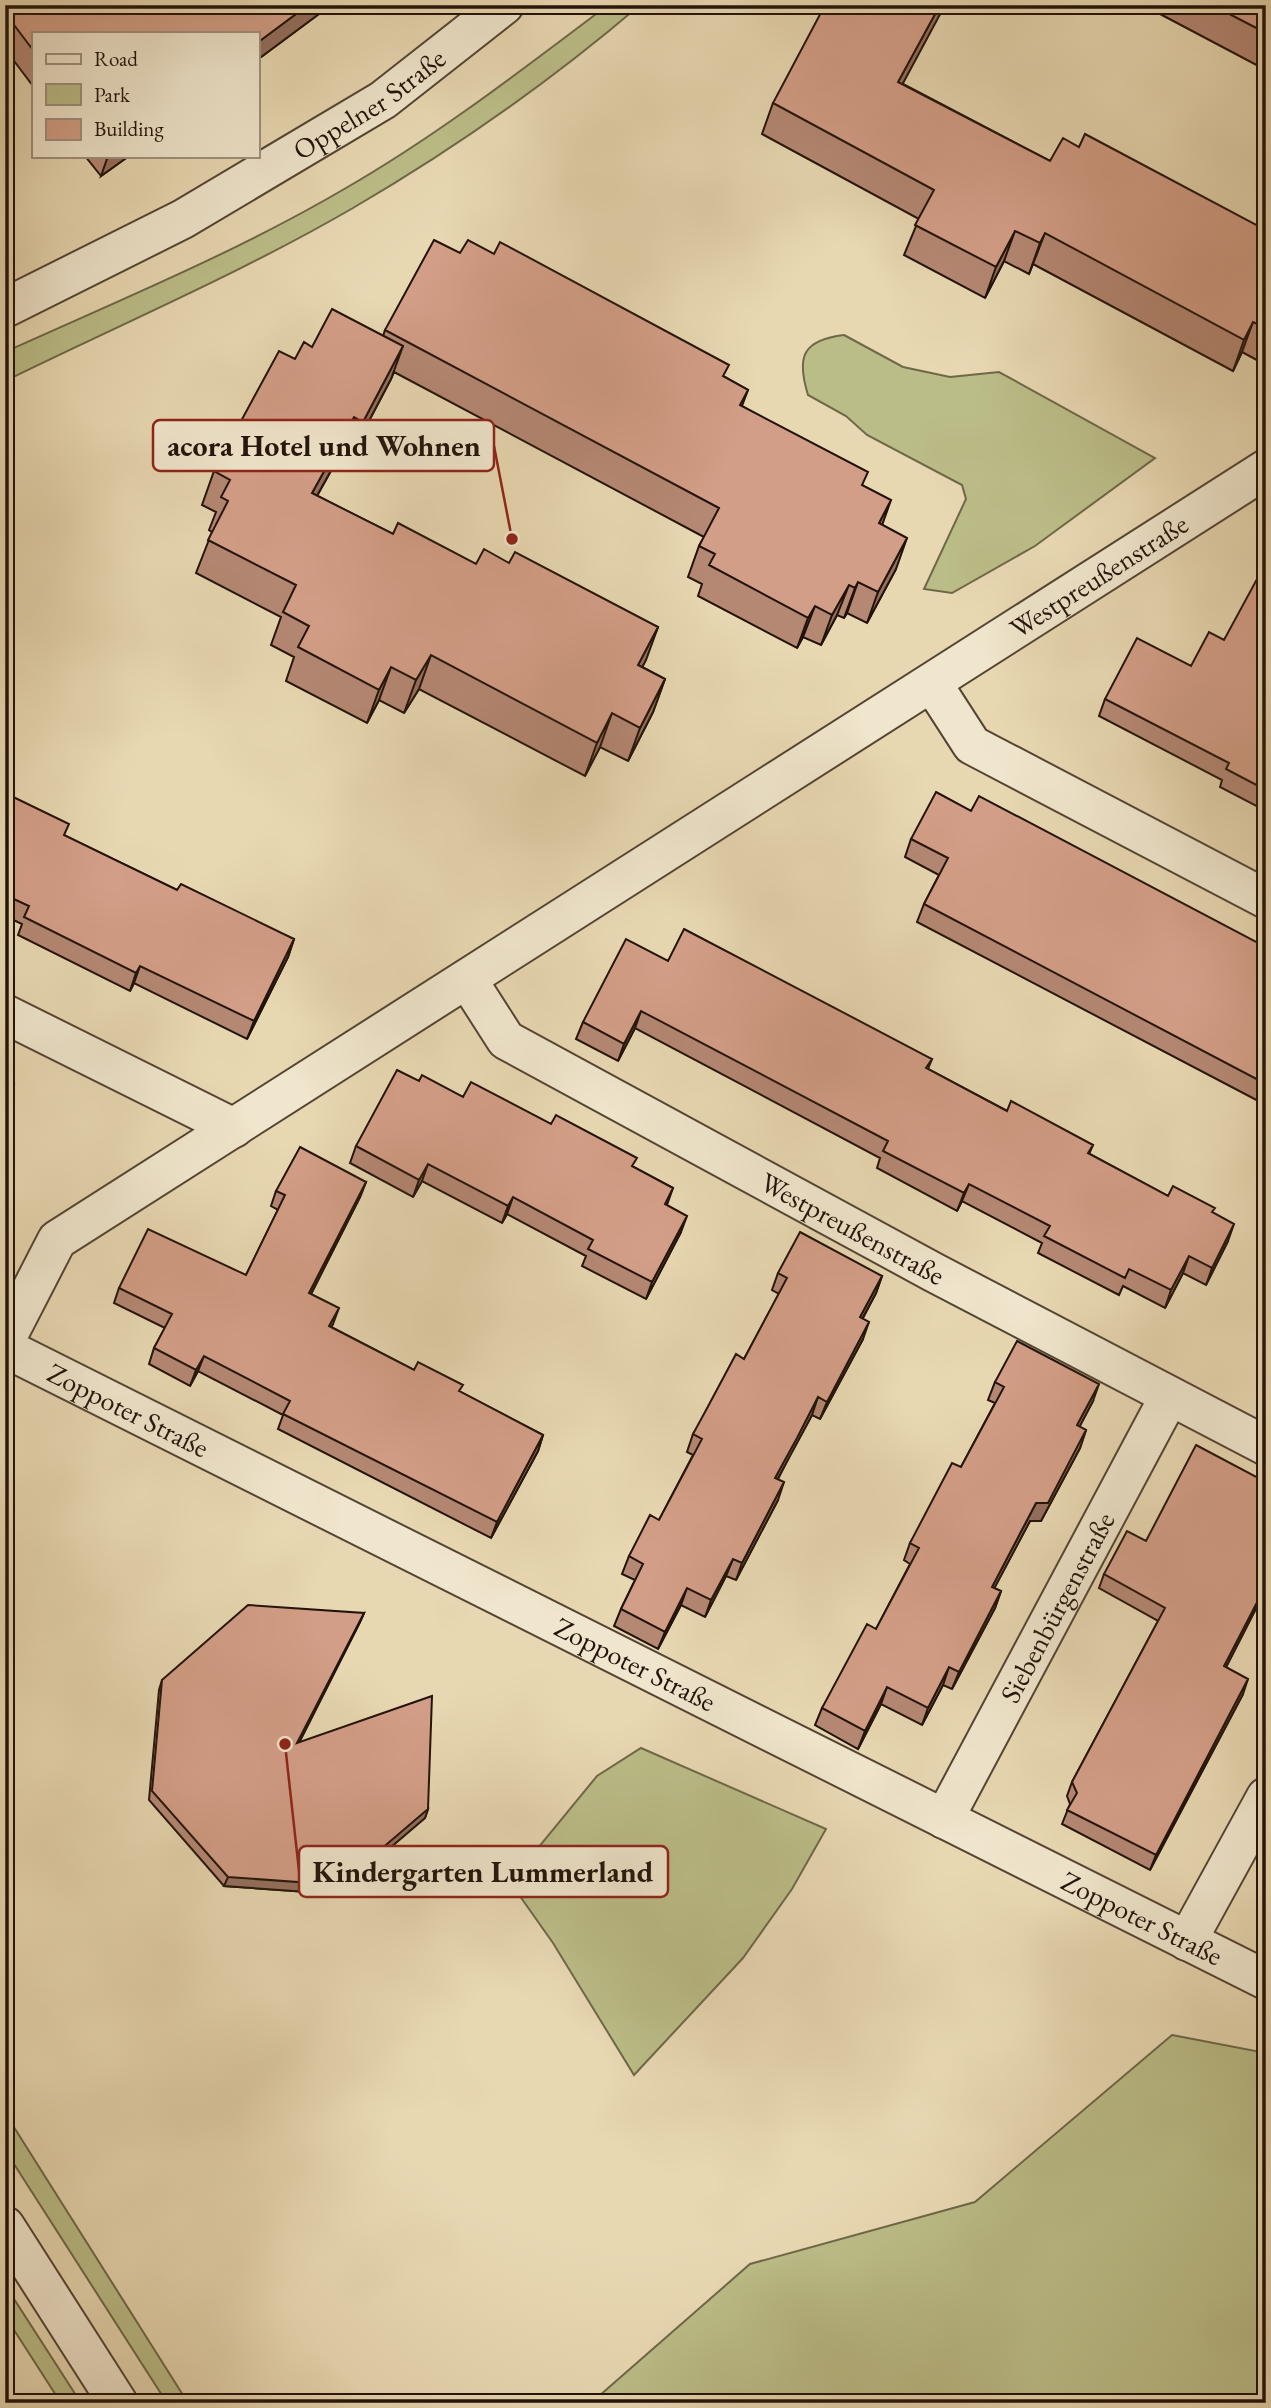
<svg xmlns="http://www.w3.org/2000/svg" width="1271" height="2408" font-family="'EB Garamond',serif">
<style>
.green{fill:#bbbd88;stroke:#6e6849;stroke-width:2}
.lines{fill:none;stroke-linecap:round;stroke-linejoin:round}
.minor-casing{stroke:#544434;stroke-width:42}
.tertiary-casing{stroke:#544434;stroke-width:42}
.minor{stroke:#f0e6cd;stroke-width:38}
.tertiary{stroke:#f0e6cd;stroke-width:38}
.wall{fill:#b58874;stroke:#22130a;stroke-width:2}
.shaded-wall{fill:#946f5e;stroke:#22130a;stroke-width:2}
.building{fill:#d39e87;stroke:#22130a;stroke-width:2}
.labels{text-anchor:middle;dominant-baseline:central;stroke-width:5;stroke-linejoin:round;paint-order:stroke}
.street-label{font-size:28px;fill:#22130a;stroke:#f0e6cd}
.leader{fill:none;stroke:#8f2418;stroke-width:2.5}
.callout-dot{fill:#8f2418;stroke:#f0e6cd;stroke-width:2.5}
.callout{fill:#f0e6cd;stroke:#8f2418;stroke-width:2.5}
.callout-label{font-size:30px;text-anchor:middle;font-weight:bold;fill:#22130a}
</style>
<rect width="100%" height="100%" fill="#e8d8b2"/>
<filter id="stains"><feTurbulence type="fractalNoise" baseFrequency=".00286" numOctaves="4"/><feColorMatrix values="0 0 0 0 .2 0 0 0 0 .09 0 0 0 0 .02 0 0 0 .5 -.17"/></filter>
<radialGradient id="worn" r=".72"><stop offset=".6" stop-color="#630" stop-opacity="0"/><stop offset="1" stop-color="#630" stop-opacity=".3"/></radialGradient>
<path class="green" d="M 608,5 L 640,5 C 551,81 454,149 353,208 C 241,273 121,324 5,381 L 5,352 C 120,300 237,252 346,188 C 438,135 523,69 608,5 Z
M 844,335 L 903,367 L 950,377 L 999,372 L 1155,458 L 1035,546 L 952,593 L 924,589 L 966,499 L 962,485 L 867,435 L 846,416 L 808,395 C 796,356 803,340 844,335 Z
M 641,1748 L 826,1829 L 792,1889 L 743,1958 L 634,2075 L 553,1943 L 510,1882 L 597,1776 Z
M 1172,2035 L 1266,2053 L 1266,2403 L 591,2403 L 750,2264 L 975,2202 Z
M 5,2113 L 188,2403 L 167,2403 L 5,2150 Z
M 5,2285 L 81,2403 L 61,2403 L 5,2316 Z"/>
<g class="lines">
<defs>
<g id="minor">
<path d="M 932,683 L 972,745 L 1266,899"/>
<path id="s1" d="M 467,979 L 506,1040 L 933,1272 L 1266,1446"/>
<path d="M 5,1014 L 234,1128"/>
<path id="s2" d="M 5,1341 L 57,1240 L 1266,469"/>
<path id="s3" d="M 5,1348 L 1266,1980"/>
<path id="s4" d="M 944,1819 L 1169,1397"/>
<path d="M 1187,1941 L 1266,1797"/>
</g>
<g id="tertiary">
<path id="s5" d="M 5,308 L 183,219 L 383,100 L 504,5"/>
<path d="M 5,2226 L 118,2403"/>
</g>
</defs>
<use href="#minor" class="minor-casing"/>
<use href="#tertiary" class="tertiary-casing"/>
<use href="#minor" class="minor"/>
<use href="#tertiary" class="tertiary"/>
</g>
<path class="wall" d="M 5,5 L 130,9 L 331,5 L 257,60 L 257,33 L 33,33 L 33,86 L 5,49 Z
M 1143,5 L 1266,5 L 1266,70 Z
M 903,84 L 1050,161 L 1079,147 L 1266,230 L 1266,365 L 1242,352 L 1233,371 L 1033,264 L 1029,274 L 1004,261 L 985,298 L 904,255 L 919,219 L 762,134 L 773,103 Z
M 85,156 L 129,156 L 101,176 Z
M 460,253 L 725,377 L 748,390 L 742,406 L 863,486 L 882,525 L 896,569 L 867,623 L 847,613 L 844,618 L 837,615 L 821,645 L 803,637 L 797,648 L 698,596 L 702,584 L 688,577 L 699,546 L 704,537 L 394,372 L 391,379 L 351,455 L 342,451 L 317,496 L 393,534 L 476,564 L 509,563 L 658,627 L 642,667 L 665,679 L 653,712 L 628,761 L 600,747 L 585,776 L 419,689 L 404,713 L 379,700 L 367,723 L 286,681 L 294,657 L 271,645 L 281,617 L 196,573 L 212,532 L 209,530 L 216,512 L 202,505 L 214,471 L 295,359 L 312,347 L 383,336 L 385,330 Z
M 1266,584 L 1266,806 L 1264,810 L 1220,787 L 1222,780 L 1099,716 L 1105,699 L 1191,666 L 1224,640 Z
M 5,793 L 65,836 L 177,890 L 294,939 L 288,957 L 247,1039 L 134,983 L 130,991 L 18,935 L 22,924 L 5,916 Z
M 971,811 L 1266,947 L 1266,1105 L 917,922 L 924,904 L 939,875 L 905,857 L 911,839 Z
M 668,961 L 932,1059 L 928,1069 L 1007,1111 L 1093,1145 L 1089,1154 L 1168,1196 L 1228,1241 L 1206,1285 L 1183,1273 L 1165,1308 L 1123,1286 L 1119,1295 L 1038,1253 L 1042,1243 L 962,1201 L 957,1211 L 877,1168 L 880,1158 L 635,1028 L 618,1061 L 576,1039 L 583,1022 Z
M 419,1081 L 463,1097 L 633,1167 L 673,1188 L 667,1205 L 681,1232 L 646,1299 L 582,1266 L 586,1256 L 507,1214 L 502,1223 L 422,1181 L 413,1197 L 350,1163 L 356,1146 Z
M 366,1182 L 360,1197 L 311,1294 L 333,1324 L 331,1327 L 414,1370 L 460,1392 L 543,1435 L 538,1451 L 491,1538 L 278,1429 L 283,1415 L 198,1371 L 190,1386 L 149,1364 L 154,1348 L 165,1328 L 114,1303 L 119,1288 L 246,1275 L 278,1210 L 271,1206 L 276,1191 Z
M 778,1273 L 882,1276 L 876,1293 L 863,1318 L 863,1339 L 820,1419 L 812,1415 L 790,1455 L 778,1479 L 778,1500 L 736,1580 L 726,1576 L 705,1617 L 681,1605 L 658,1649 L 614,1626 L 621,1609 L 635,1580 L 622,1574 L 629,1556 L 659,1520 L 693,1455 L 687,1452 L 693,1434 L 744,1359 L 779,1294 L 772,1290 Z
M 995,1382 L 1093,1401 L 1079,1427 L 1086,1430 L 1080,1448 L 1041,1521 L 1030,1521 L 994,1588 L 1001,1591 L 995,1608 L 952,1689 L 943,1685 L 922,1725 L 881,1704 L 858,1749 L 815,1725 L 822,1708 L 876,1629 L 910,1564 L 904,1560 L 910,1543 L 961,1467 L 995,1403 L 988,1400 Z
M 1266,1482 L 1266,1589 L 1226,1667 L 1243,1694 L 1150,1870 L 1062,1824 L 1070,1804 L 1067,1796 L 1072,1782 L 1158,1621 L 1099,1588 L 1104,1574 L 1146,1541 Z
M 364,1613 L 360,1622 L 299,1743 L 428,1809 L 425,1818 L 336,1894 L 224,1886 L 149,1800 L 159,1690 L 162,1680 Z"/>
<path class="shaded-wall" d="M 308,5 L 331,5 L 257,60 L 257,43 Z
M 940,5 L 945,5 L 887,113 L 898,82 Z
M 108,156 L 129,156 L 101,176 Z
M 1015,231 L 1004,261 L 985,298 L 996,267 Z
M 1045,233 L 1033,264 L 1029,274 L 1040,243 Z
M 1253,322 L 1242,352 L 1233,371 L 1244,340 Z
M 403,346 L 391,379 L 351,455 L 363,422 Z
M 354,417 L 342,451 L 300,526 L 312,493 Z
M 891,500 L 880,531 L 879,523 Z
M 907,538 L 896,569 L 867,623 L 878,592 Z
M 858,582 L 847,613 L 844,618 L 855,588 Z
M 849,585 L 837,615 L 821,645 L 832,615 Z
M 815,606 L 803,637 L 797,648 L 808,618 Z
M 658,627 L 646,660 L 626,698 L 638,665 Z
M 431,655 L 419,689 L 404,713 L 416,680 Z
M 391,667 L 379,700 L 367,723 L 379,690 Z
M 665,679 L 653,712 L 628,761 L 640,728 Z
M 612,713 L 600,747 L 585,776 L 597,743 Z
M 294,939 L 288,957 L 247,1039 L 254,1021 Z
M 140,966 L 134,983 L 130,991 L 136,973 Z
M 641,1011 L 635,1028 L 618,1061 L 624,1044 Z
M 428,1164 L 422,1181 L 413,1197 L 419,1180 Z
M 366,1182 L 360,1197 L 304,1308 L 309,1293 Z
M 969,1184 L 962,1201 L 957,1211 L 964,1193 Z
M 513,1197 L 507,1214 L 502,1223 L 508,1206 Z
M 687,1216 L 681,1232 L 646,1299 L 652,1282 Z
M 1234,1224 L 1228,1241 L 1206,1285 L 1212,1268 Z
M 1189,1256 L 1183,1273 L 1165,1308 L 1171,1290 Z
M 882,1276 L 876,1293 L 854,1334 L 860,1317 Z
M 339,1308 L 333,1324 L 323,1341 L 329,1326 Z
M 869,1322 L 863,1339 L 820,1419 L 827,1402 Z
M 204,1356 L 198,1371 L 190,1386 L 196,1370 Z
M 1099,1384 L 1093,1401 L 1071,1443 L 1077,1425 Z
M 818,1397 L 812,1415 L 769,1495 L 775,1478 Z
M 1086,1430 L 1080,1448 L 1041,1521 L 1030,1521 L 986,1604 L 992,1587 L 1036,1503 Z
M 543,1435 L 538,1451 L 491,1538 L 497,1522 Z
M 784,1482 L 778,1500 L 736,1580 L 742,1563 Z
M 733,1559 L 726,1576 L 705,1617 L 711,1600 Z
M 1266,1585 L 1266,1589 L 1219,1681 L 1224,1666 Z
M 687,1588 L 681,1605 L 658,1649 L 665,1632 Z
M 1001,1591 L 995,1608 L 952,1689 L 959,1672 Z
M 364,1613 L 360,1622 L 294,1752 L 297,1743 Z
M 949,1667 L 943,1685 L 922,1725 L 928,1708 Z
M 1248,1679 L 1243,1694 L 1150,1870 L 1156,1855 Z
M 887,1687 L 881,1704 L 858,1749 L 865,1731 Z
M 428,1809 L 425,1818 L 336,1894 L 224,1886 L 228,1877 Z"/>
<path class="building" d="M 5,5 L 127,5 L 130,9 L 135,5 L 308,5 L 257,43 L 257,33 L 33,33 L 33,50 L 5,13 Z
M 825,5 L 940,5 L 898,82 L 1050,161 L 1063,138 L 1079,147 L 1085,134 L 1266,230 L 1266,328 L 1253,322 L 1244,340 L 1045,233 L 1040,243 L 1015,231 L 996,267 L 915,225 L 934,190 L 773,103 Z
M 1212,5 L 1266,5 L 1266,33 Z
M 434,240 L 460,253 L 468,240 L 494,254 L 500,242 L 729,365 L 723,376 L 748,390 L 740,405 L 868,472 L 862,485 L 891,500 L 879,523 L 907,538 L 878,592 L 858,582 L 855,588 L 849,585 L 832,615 L 815,606 L 808,618 L 709,565 L 715,554 L 699,546 L 719,508 L 385,330 Z
M 332,309 L 403,346 L 363,422 L 354,417 L 312,493 L 393,534 L 398,523 L 476,564 L 484,549 L 509,563 L 515,552 L 658,627 L 638,665 L 665,679 L 640,728 L 612,713 L 597,743 L 431,655 L 416,680 L 391,667 L 379,690 L 298,647 L 309,626 L 283,612 L 296,585 L 208,540 L 228,501 L 221,497 L 230,480 L 214,471 L 279,351 L 295,359 L 304,342 L 312,347 Z
M 1257,579 L 1266,584 L 1266,790 L 1226,769 L 1229,763 L 1105,699 L 1137,638 L 1191,666 L 1209,632 L 1224,640 Z
M 936,792 L 971,811 L 979,796 L 1266,947 L 1266,1084 L 924,904 L 948,858 L 911,839 Z
M 5,793 L 69,824 L 64,835 L 177,890 L 181,884 L 294,939 L 254,1021 L 140,966 L 136,973 L 24,917 L 29,906 L 5,895 Z
M 684,929 L 932,1059 L 926,1068 L 1007,1111 L 1011,1101 L 1093,1145 L 1088,1153 L 1168,1196 L 1173,1186 L 1215,1208 L 1212,1212 L 1234,1224 L 1212,1268 L 1189,1256 L 1171,1290 L 1129,1269 L 1125,1278 L 1044,1236 L 1050,1226 L 969,1184 L 964,1193 L 883,1151 L 888,1141 L 641,1011 L 624,1044 L 583,1022 L 626,939 L 668,961 Z
M 397,1070 L 419,1081 L 422,1075 L 463,1097 L 471,1082 L 551,1124 L 556,1115 L 637,1158 L 632,1166 L 673,1188 L 665,1204 L 687,1216 L 652,1282 L 588,1249 L 593,1240 L 513,1197 L 508,1206 L 428,1164 L 419,1180 L 356,1146 Z
M 5,1081 L 14,1085 L 5,1102 Z
M 300,1147 L 366,1182 L 309,1293 L 339,1308 L 329,1326 L 414,1370 L 418,1362 L 463,1385 L 459,1391 L 543,1435 L 497,1522 L 283,1414 L 290,1401 L 204,1356 L 196,1370 L 154,1348 L 172,1314 L 119,1288 L 148,1229 L 246,1275 L 285,1195 L 276,1191 Z
M 800,1232 L 882,1276 L 860,1317 L 869,1322 L 827,1402 L 818,1397 L 797,1438 L 775,1478 L 784,1482 L 742,1563 L 733,1559 L 711,1600 L 687,1588 L 665,1632 L 621,1609 L 643,1564 L 629,1556 L 650,1515 L 659,1520 L 702,1439 L 693,1434 L 705,1412 L 736,1354 L 744,1359 L 787,1278 L 778,1273 Z
M 1017,1341 L 1099,1384 L 1077,1425 L 1086,1430 L 1048,1503 L 1036,1503 L 992,1587 L 1001,1591 L 959,1672 L 949,1667 L 928,1708 L 887,1687 L 865,1731 L 822,1708 L 867,1624 L 876,1629 L 919,1548 L 910,1543 L 952,1463 L 961,1467 L 1004,1387 L 995,1382 Z
M 1196,1445 L 1266,1482 L 1266,1585 L 1224,1666 L 1248,1679 L 1156,1855 L 1067,1810 L 1077,1793 L 1072,1782 L 1165,1608 L 1104,1574 L 1127,1531 L 1146,1541 Z
M 248,1605 L 364,1613 L 297,1743 L 432,1696 L 428,1809 L 339,1885 L 228,1877 L 152,1791 L 162,1680 Z"/>
<g class="labels">
<g class="street-label">
<text stroke="none"><textPath href="#s5" startOffset="418">Oppelner Straße</textPath></text>
<text stroke="none"><textPath href="#s2" startOffset="1349">Westpreußenstraße</textPath></text>
<text stroke="none"><textPath href="#s1" startOffset="467">Westpreußenstraße</textPath></text>
<text stroke="none"><textPath href="#s3" startOffset="138">Zoppoter Straße</textPath></text>
<text stroke="none"><textPath href="#s4" startOffset="240">Siebenbürgenstraße</textPath></text>
<text stroke="none"><textPath href="#s3" startOffset="705">Zoppoter Straße</textPath></text>
<text stroke="none"><textPath href="#s3" startOffset="1272">Zoppoter Straße</textPath></text>
</g>
</g>
<path class="leader" d="M512 539L494 446M285 1744L299 1871"/>
<g class="callout-dot">
<circle cx="512" cy="539" r="7"/>
<circle cx="285" cy="1744" r="7"/>
</g>
<g class="callout">
<rect x="153" y="420" width="341" height="51" rx="7"/>
<rect x="299" y="1846" width="369" height="51" rx="7"/>
</g>
<g class="callout-label">
<text x="324" y="456">acora Hotel und Wohnen</text>
<text x="483" y="1882">Kindergarten Lummerland</text>
</g>
<rect width="1271" height="2408" fill="none" stroke="#e8d8b2" stroke-width="28"/>
<rect x="7" y="7" width="1257" height="2394" fill="none" stroke="#22130a" stroke-width="3.5"/>
<rect x="14" y="14" width="1243" height="2380" fill="none" stroke="#22130a" stroke-width="2"/>
<rect x="32" y="32" width="228" height="126" fill="#f0e6cd" stroke="#9e927f" stroke-width="2"/>
<rect x="46" y="54" width="35" height="10" fill="#f0e6cd" stroke="#9e927f" stroke-width="2"/>
<text x="94" y="66" font-size="21" fill="#22130a">Road</text>
<rect x="46" y="84" width="35" height="21" fill="#bbbd88" stroke="#9e927f" stroke-width="2"/>
<text x="94" y="102" font-size="21" fill="#22130a">Park</text>
<rect x="46" y="119" width="35" height="21" fill="#d39e87" stroke="#9e927f" stroke-width="2"/>
<text x="94" y="136" font-size="21" fill="#22130a">Building</text>
<rect width="100%" height="100%" filter="url(#stains)"/>
<rect width="100%" height="100%" fill="url(#worn)"/>
</svg>
